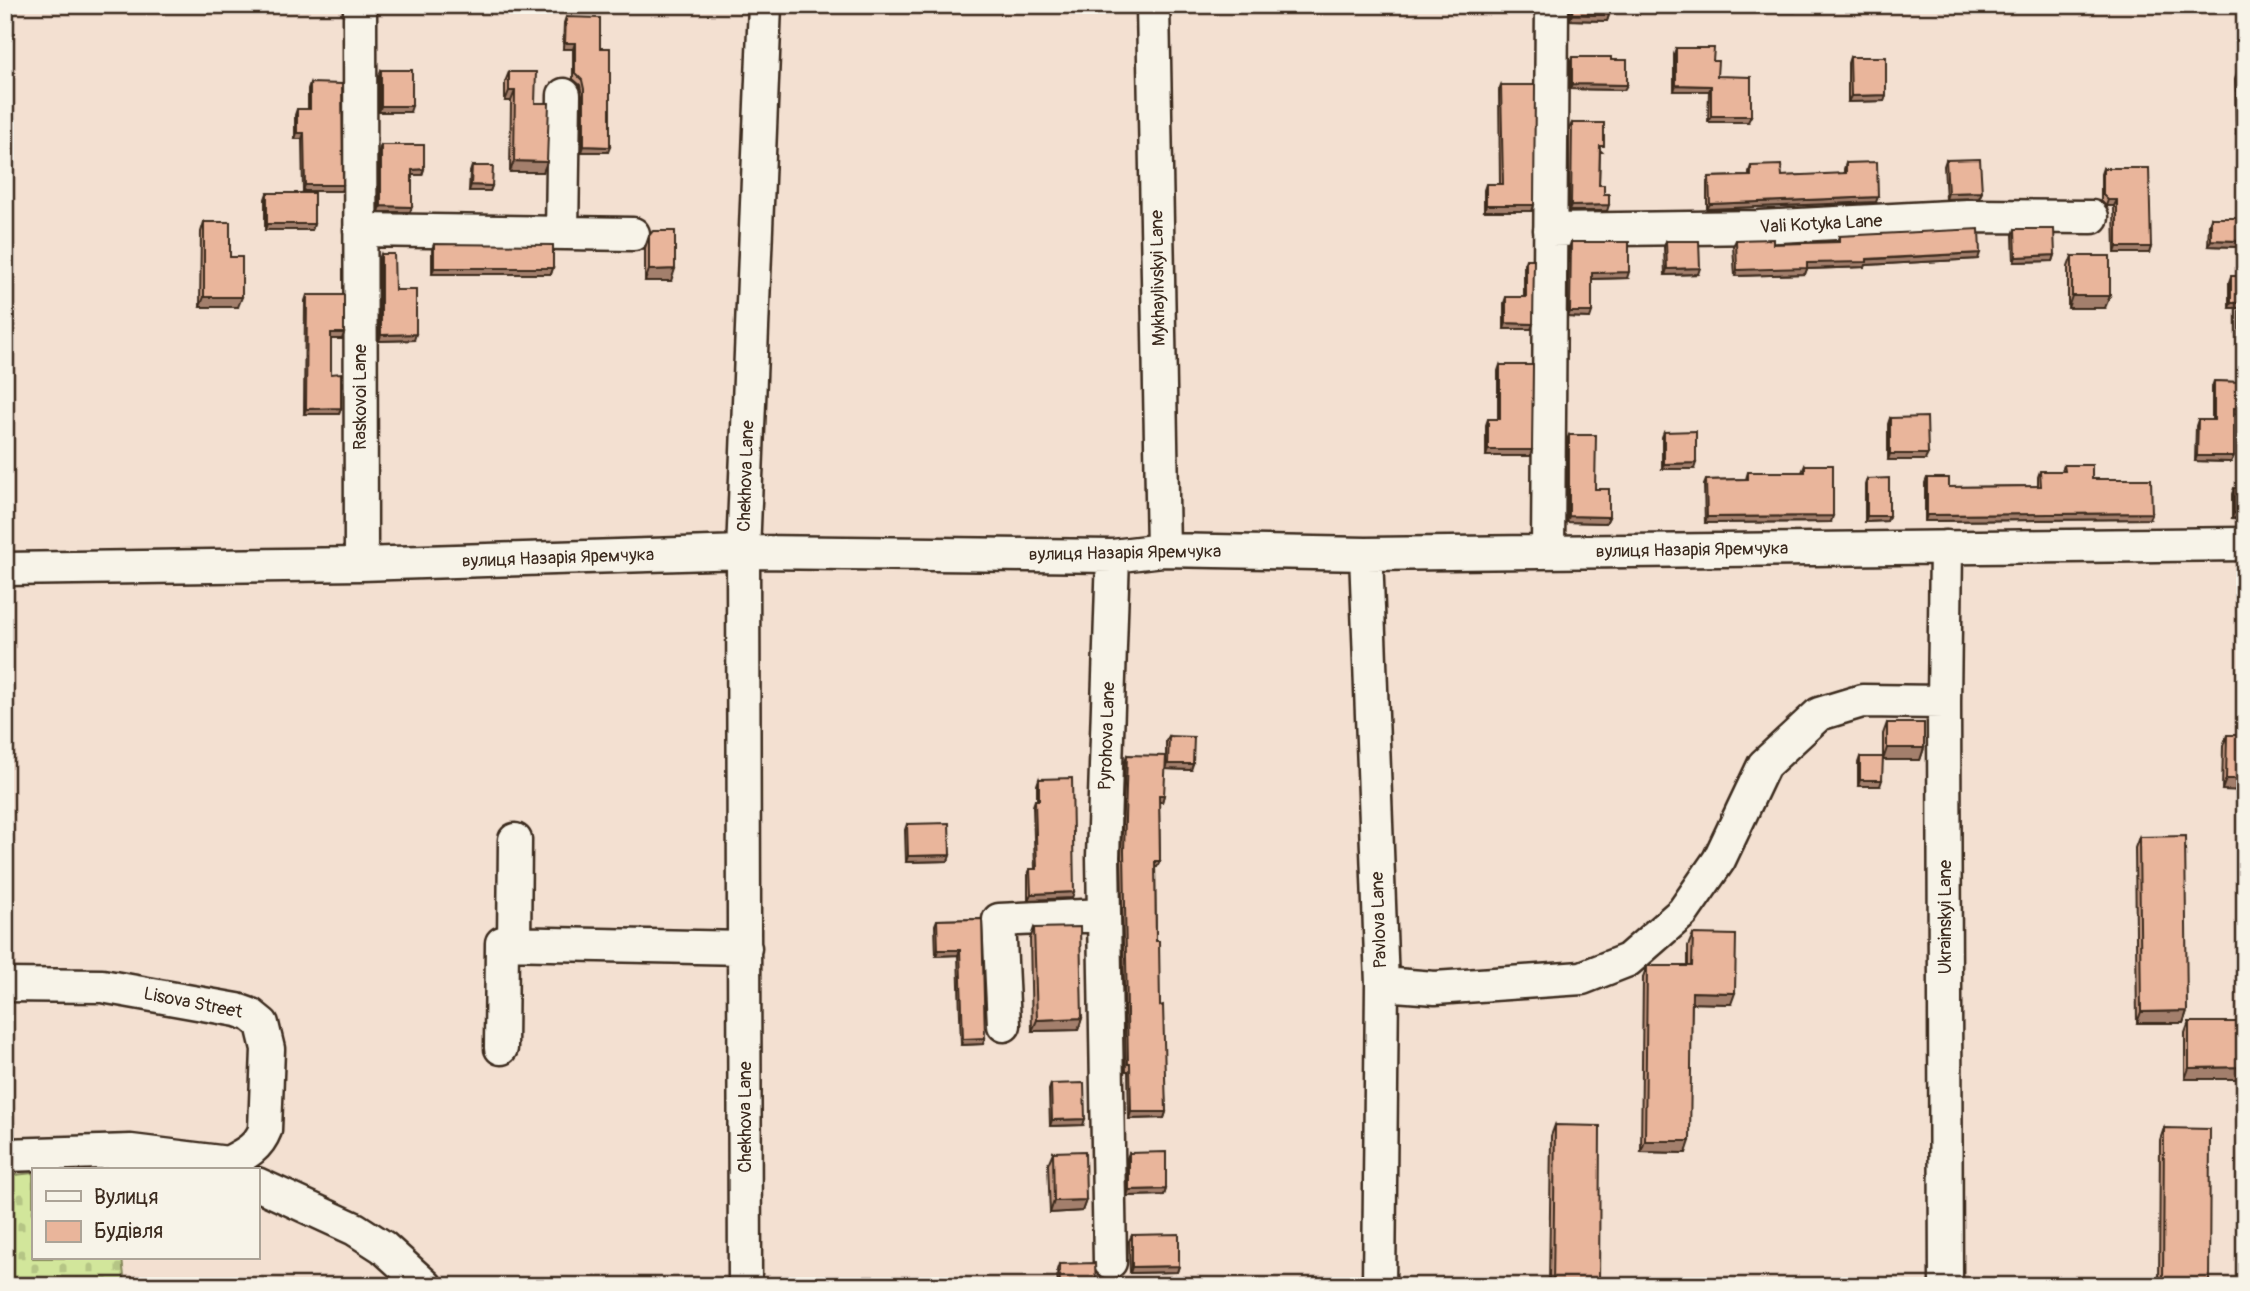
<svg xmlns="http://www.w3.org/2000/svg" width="2250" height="1291" font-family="Pangolin,sans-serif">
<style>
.cemetery{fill:url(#cemetery-stones);stroke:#86885c;stroke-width:2}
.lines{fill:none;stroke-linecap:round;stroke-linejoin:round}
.minor-casing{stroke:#3b2a1e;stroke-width:37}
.minor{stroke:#f7f3e8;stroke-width:32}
.wall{fill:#c89c85;stroke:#3b2a1e;stroke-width:2}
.shaded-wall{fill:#a37f6c;stroke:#3b2a1e;stroke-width:2}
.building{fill:#e9b59b;stroke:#3b2a1e;stroke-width:2}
.labels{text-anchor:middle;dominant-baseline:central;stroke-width:7;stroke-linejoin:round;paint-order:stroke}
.street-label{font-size:18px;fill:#3b2a1e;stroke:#f7f3e8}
</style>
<defs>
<pattern id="cemetery-stones" width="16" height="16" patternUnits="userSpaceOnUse" patternTransform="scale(1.75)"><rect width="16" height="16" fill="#d2e69b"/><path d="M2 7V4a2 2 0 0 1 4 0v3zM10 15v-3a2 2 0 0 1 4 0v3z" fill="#b5c585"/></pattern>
</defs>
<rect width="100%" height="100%" fill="#f3e0d1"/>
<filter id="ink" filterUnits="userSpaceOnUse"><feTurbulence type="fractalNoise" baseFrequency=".0143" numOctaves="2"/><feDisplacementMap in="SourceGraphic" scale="14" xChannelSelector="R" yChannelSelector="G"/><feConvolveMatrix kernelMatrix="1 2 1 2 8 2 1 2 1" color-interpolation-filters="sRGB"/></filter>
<g filter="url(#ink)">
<path class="cemetery" d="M 33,1173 L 33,1258 L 122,1258 L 125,1286 L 5,1286 L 5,1176 Z"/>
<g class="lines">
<defs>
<path id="minor" d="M 360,5 L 361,564
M 1153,5 L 1163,550
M 360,230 L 633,234
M 1550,230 L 1759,227 L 1968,216 L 2092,217
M 562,233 L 564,95
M 1946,547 L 1944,702 L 1946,1286
M 1548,552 L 1552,5
M 1366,554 L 1382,984 L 1379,1286
M 5,569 L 361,564 L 743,552 L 1113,556 L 1163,550 L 1366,554 L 2245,544
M 514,944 L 515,840
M 1382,984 L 1435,988 L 1582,978 L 1628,960 L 1683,912 L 1719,860 L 1764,765 L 1819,714 L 1862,701 L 1944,702
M 5,985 L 102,986 L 237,1010 L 251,1015 L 262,1024 L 268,1049 L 265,1130 C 258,1148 245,1154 228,1163
M 1004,1025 L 999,920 L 1104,915
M 501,1048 L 502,943 L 745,948
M 5,1155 L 131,1151 L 228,1163 L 238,1170
M 257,1184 L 355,1229 L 383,1247 L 426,1286
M 1110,1262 L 1103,857 L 1113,556
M 745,1286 L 743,552 L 765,5"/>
</defs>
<use href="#minor" class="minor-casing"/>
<use href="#minor" class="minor"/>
</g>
<path class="wall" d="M 1571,5 L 1609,5 L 1609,15 L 1607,21 L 1570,20 Z
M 2242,6 L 2245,6 L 2245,134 L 2236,134 L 2235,80 L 2237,73 L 2239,73 L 2240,13 Z
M 566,17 L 600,48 L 608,152 L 582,152 L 582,95 L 580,85 L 573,79 L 573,49 L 563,49 L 564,23 Z
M 1676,48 L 1713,61 L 1717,76 L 1748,122 L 1708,122 L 1709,91 L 1674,91 L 1674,54 Z
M 1572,57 L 1611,60 L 1624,90 L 1570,89 L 1570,62 Z
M 1850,57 L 1886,95 L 1884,101 L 1848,102 L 1848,63 Z
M 381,70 L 410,112 L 379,112 L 379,76 Z
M 509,72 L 535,103 L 547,162 L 543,172 L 510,172 L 511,101 L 505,101 L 505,82 Z
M 310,83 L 343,185 L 341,191 L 303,191 L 302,139 L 295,139 L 295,115 L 297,109 L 308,109 L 308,89 Z
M 1501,85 L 1534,205 L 1532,211 L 1484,211 L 1484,190 L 1486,184 L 1500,184 L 1499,90 Z
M 1572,123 L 1602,152 L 1600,152 L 1599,185 L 1604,194 L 1607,211 L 1569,211 L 1569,129 Z
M 381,145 L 424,169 L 422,175 L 412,175 L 410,212 L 379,212 L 379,151 Z
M 1946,160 L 1982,192 L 1979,198 L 1946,199 L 1944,166 Z
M 1846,163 L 1876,202 L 1707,209 L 1707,183 L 1709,177 L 1749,176 L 1749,172 L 1751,166 L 1782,176 L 1844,174 L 1844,169 Z
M 472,166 L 492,186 L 490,191 L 469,191 L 470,172 Z
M 2103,168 L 2151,247 L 2149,253 L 2115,253 L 2114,206 L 2106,206 L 2101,201 L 2101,174 Z
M 2244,174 L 2245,201 L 2241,201 L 2241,180 Z
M 267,193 L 314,224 L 312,230 L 265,230 L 265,199 Z
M 2211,218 L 2237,247 L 2208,246 L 2209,224 Z
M 204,222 L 230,257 L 238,307 L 200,307 L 201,232 Z
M 2015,229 L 2055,255 L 2053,261 L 2014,262 L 2013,235 Z
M 649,236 L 671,281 L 645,281 L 645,248 Z
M 1839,236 L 1978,259 L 1866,265 L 1865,267 L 1807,269 L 1805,274 L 1735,276 L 1733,246 L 1736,240 L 1773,244 L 1837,242 Z
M 1666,241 L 1698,274 L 1665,275 L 1664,247 Z
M 1571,242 L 1627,278 L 1592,279 L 1590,318 L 1568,317 L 1569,248 Z
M 434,244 L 553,268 L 551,274 L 432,274 L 432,249 Z
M 381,254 L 395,290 L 414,340 L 379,341 L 379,260 Z
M 2072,256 L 2105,308 L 2068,308 L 2068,267 Z
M 1526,259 L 1533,324 L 1531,329 L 1504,329 L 1504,303 L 1506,297 L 1524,297 L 1524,264 Z
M 2231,276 L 2245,276 L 2245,414 L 2234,414 L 2234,456 L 2231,462 L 2195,461 L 2196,426 L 2198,420 L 2212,420 L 2212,387 L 2214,381 L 2238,382 L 2239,308 L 2229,308 L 2229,282 Z
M 307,295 L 344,333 L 342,339 L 331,339 L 331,374 L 341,408 L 339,414 L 304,414 L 305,301 Z
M 1500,365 L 1532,450 L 1530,456 L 1486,456 L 1486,425 L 1488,419 L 1498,419 L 1498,371 Z
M 1890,418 L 1925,460 L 1888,460 L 1888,424 Z
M 1664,432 L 1694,469 L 1662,469 L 1662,437 Z
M 1569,435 L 1609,517 L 1606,523 L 1567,522 L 1567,440 Z
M 1805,465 L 1831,522 L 1705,523 L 1704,485 L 1706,480 L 1746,479 L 1748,472 L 1802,472 Z
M 2064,465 L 2092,479 L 2149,519 L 1925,521 L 1925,483 L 1927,478 L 1949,487 L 2038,486 L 2038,477 L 2040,471 L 2062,471 Z
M 1867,479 L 1889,516 L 1887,521 L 1865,522 L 1865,485 Z
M 2234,488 L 2245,488 L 2232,518 L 2232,494 Z
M 1887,723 L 1924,748 L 1920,760 L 1883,760 L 1883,734 Z
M 2227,735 L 2245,735 L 2222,790 L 2223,746 Z
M 1169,736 L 1191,770 L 1166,769 L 1166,741 Z
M 1127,755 L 1164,795 L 1162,802 L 1159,802 L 1160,861 L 1157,867 L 1155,867 L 1156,941 L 1166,1112 L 1164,1118 L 1129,1119 L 1128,1071 L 1126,1071 L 1121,857 L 1125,761 Z
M 1860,757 L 1880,786 L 1858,786 L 1858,763 Z
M 1039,779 L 1072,898 L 1028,900 L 1028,875 L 1030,869 L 1035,869 L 1033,806 L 1035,800 L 1037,800 L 1037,785 Z
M 907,824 L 950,855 L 948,861 L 906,862 L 905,830 Z
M 2139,837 L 2187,1011 L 2183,1023 L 2137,1023 L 2135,848 Z
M 982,919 L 983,1044 L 961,1045 L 958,955 L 936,956 L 935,925 L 937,920 Z
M 1034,928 L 1082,1018 L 1078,1030 L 1032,1031 L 1030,939 Z
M 1693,934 L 1731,1004 L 1692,1003 L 1686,1153 L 1641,1152 L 1643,977 L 1647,966 L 1688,966 L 1688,946 Z
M 2189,1022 L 2245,1022 L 2185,1079 L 2185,1033 Z
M 1051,1084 L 1083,1125 L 1050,1126 L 1049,1090 Z
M 1555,1125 L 1599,1286 L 1549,1286 L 1551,1136 Z
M 2164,1128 L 2209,1286 L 2159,1286 L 2160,1140 Z
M 1053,1152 L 1086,1200 L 1082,1211 L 1050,1213 L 1048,1164 Z
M 1129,1153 L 1166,1189 L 1164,1195 L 1127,1196 L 1127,1158 Z
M 1132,1235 L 1179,1266 L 1177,1272 L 1130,1273 L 1129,1241 Z
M 1059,1264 L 1096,1286 L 1058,1286 L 1057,1270 Z"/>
<path class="shaded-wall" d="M 1759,6 L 1797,6 L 1795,12 L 1757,12 Z
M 1572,14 L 1609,15 L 1607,21 L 1570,20 Z
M 565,43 L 575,43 L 573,49 L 563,49 Z
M 1572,84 L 1627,85 L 1624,90 L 1570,89 Z
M 1676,85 L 1711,86 L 1709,91 L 1674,91 Z
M 509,91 L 515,91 L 511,101 L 505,101 Z
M 1886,95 L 1884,101 L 1848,102 L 1851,96 Z
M 381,106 L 412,106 L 410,112 L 379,112 Z
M 1711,116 L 1751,116 L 1748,122 L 1708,122 Z
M 2238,127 L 2245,127 L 2245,134 L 2236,134 Z
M 297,133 L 304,133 L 302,139 L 295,139 Z
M 584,146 L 610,147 L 608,152 L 582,152 Z
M 514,161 L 547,162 L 543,172 L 510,172 Z
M 424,169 L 422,175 L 410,175 L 412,170 Z
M 305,185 L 343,185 L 341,191 L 303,191 Z
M 471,185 L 492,186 L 490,191 L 469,191 Z
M 1982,192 L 1979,198 L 1946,199 L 1948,193 Z
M 1878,197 L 1876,202 L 1707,209 L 1710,204 Z
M 2108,200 L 2117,200 L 2114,206 L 2106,206 Z
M 1486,205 L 1534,205 L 1532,211 L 1484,211 Z
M 1609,205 L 1607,211 L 1569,211 L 1571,206 Z
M 381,206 L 412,207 L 410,212 L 379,212 Z
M 267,224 L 314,224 L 312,230 L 265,230 Z
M 2211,240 L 2239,241 L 2237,247 L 2208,246 Z
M 2117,247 L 2151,247 L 2149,253 L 2115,253 Z
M 1980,253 L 1978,259 L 1866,265 L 1865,267 L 1807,269 L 1805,274 L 1735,276 L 1737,270 L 1807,263 Z
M 2055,255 L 2053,261 L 2014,262 L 2016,257 Z
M 434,268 L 553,268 L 551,274 L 432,274 Z
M 1700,268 L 1698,274 L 1665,275 L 1667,269 Z
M 675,269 L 671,281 L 645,281 L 649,270 Z
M 1629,272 L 1627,278 L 1590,279 L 1592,273 Z
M 2072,296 L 2110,296 L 2105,308 L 2068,308 Z
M 204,297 L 242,297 L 238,307 L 200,307 Z
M 2231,303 L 2241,303 L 2239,308 L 2229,308 Z
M 1570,312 L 1592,312 L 1590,318 L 1568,317 Z
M 1506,323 L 1533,324 L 1531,329 L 1504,329 Z
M 331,333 L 344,333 L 342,339 L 329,339 Z
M 416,334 L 414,340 L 379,341 L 381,335 Z
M 341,408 L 339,414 L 304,414 L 306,409 Z
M 2234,408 L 2245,408 L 2245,414 L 2232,414 Z
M 1488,450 L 1532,450 L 1530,456 L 1486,456 Z
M 1890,454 L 1928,454 L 1925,460 L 1888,460 Z
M 2197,456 L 2234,456 L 2231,462 L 2195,461 Z
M 1696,463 L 1694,469 L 1662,469 L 1664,464 Z
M 2152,513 L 2149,519 L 1925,521 L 1927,515 Z
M 2234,513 L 2245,513 L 2245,519 L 2232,518 Z
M 1569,516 L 1609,517 L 1606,523 L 1567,522 Z
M 1833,516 L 1831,522 L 1705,523 L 1707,517 Z
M 1867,516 L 1889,516 L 1887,521 L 1865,522 Z
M 1887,748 L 1924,748 L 1920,760 L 1883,760 Z
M 1168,764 L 1193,764 L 1191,770 L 1166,769 Z
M 2226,779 L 2245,779 L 2245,791 L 2222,790 Z
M 1860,780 L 1882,780 L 1880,786 L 1858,786 Z
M 1159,795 L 1164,795 L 1162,802 L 1157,802 Z
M 950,855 L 948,861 L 906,862 L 908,856 Z
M 1155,861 L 1160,861 L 1157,867 L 1153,868 Z
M 1074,892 L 1072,898 L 1028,900 L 1031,894 Z
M 938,950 L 960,950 L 958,955 L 936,956 Z
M 1692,992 L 1735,993 L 1731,1004 L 1688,1003 Z
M 2187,1011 L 2183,1023 L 2137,1023 L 2141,1012 Z
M 1082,1018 L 1078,1030 L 1032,1031 L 1037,1020 Z
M 985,1038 L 983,1044 L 961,1045 L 963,1039 Z
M 2245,1067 L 2245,1079 L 2185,1079 L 2189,1068 Z
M 1131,1112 L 1166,1112 L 1164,1118 L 1129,1119 Z
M 1085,1119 L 1083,1125 L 1050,1126 L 1052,1120 Z
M 1645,1141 L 1690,1141 L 1686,1153 L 1641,1152 Z
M 1166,1189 L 1164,1195 L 1127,1196 L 1129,1190 Z
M 1086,1200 L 1082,1211 L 1050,1213 L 1054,1201 Z
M 1179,1266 L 1177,1272 L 1130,1273 L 1132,1267 Z"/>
<path class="building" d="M 1573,5 L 1609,5 L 1609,15 L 1572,14 Z
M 1759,5 L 1797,5 L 1797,6 L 1759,6 Z
M 2242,6 L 2245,6 L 2245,127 L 2238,127 L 2237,73 L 2241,73 Z
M 566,17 L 600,18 L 600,48 L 610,48 L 610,147 L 584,146 L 584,89 L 582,80 L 575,73 L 575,43 L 565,43 Z
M 1676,48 L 1714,48 L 1713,61 L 1718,61 L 1717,76 L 1751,77 L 1751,116 L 1711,116 L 1711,86 L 1676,85 Z
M 1572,57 L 1611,57 L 1611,60 L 1627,60 L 1627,85 L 1572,84 Z
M 1850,57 L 1886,57 L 1886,95 L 1851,96 Z
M 381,70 L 412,70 L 412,106 L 381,106 Z
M 509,72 L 536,72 L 535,103 L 549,103 L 547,162 L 514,161 L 515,91 L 509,91 Z
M 310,83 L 342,84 L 343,185 L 305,185 L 304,133 L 297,133 L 297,109 L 310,109 Z
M 1501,85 L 1535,85 L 1534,205 L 1486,205 L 1486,184 L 1503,184 Z
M 1572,123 L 1604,123 L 1604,146 L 1600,146 L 1599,185 L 1604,185 L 1604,194 L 1609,194 L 1609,205 L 1571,206 Z
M 381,145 L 424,145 L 424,169 L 412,170 L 412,207 L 381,206 Z
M 1980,159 L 1982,192 L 1948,193 L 1946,160 Z
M 1877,162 L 1878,197 L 1710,204 L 1709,177 L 1751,176 L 1751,166 L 1781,165 L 1782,176 L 1846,173 L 1846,163 Z
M 472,166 L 493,166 L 492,186 L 471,185 Z
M 2103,168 L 2149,168 L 2151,247 L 2117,247 L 2117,200 L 2108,200 L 2103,195 Z
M 2244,174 L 2245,174 L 2245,195 L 2243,195 Z
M 267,193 L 314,193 L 314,224 L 267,224 Z
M 2211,218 L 2240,218 L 2239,241 L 2211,240 Z
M 204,222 L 230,222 L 230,257 L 242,257 L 242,297 L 204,297 Z
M 1979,229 L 1980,253 L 1867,259 L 1867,262 L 1807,263 L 1807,268 L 1737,270 L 1736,240 L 1773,239 L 1773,244 L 1839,242 L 1839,236 Z
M 2015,229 L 2054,229 L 2055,255 L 2016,257 Z
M 653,231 L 675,231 L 675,269 L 649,270 L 649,236 Z
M 1666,241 L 1699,241 L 1700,268 L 1667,269 Z
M 1571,242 L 1629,242 L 1629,272 L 1592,273 L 1592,312 L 1570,312 Z
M 434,244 L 553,245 L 553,268 L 434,268 Z
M 381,254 L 394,254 L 395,290 L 416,290 L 416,334 L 381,335 Z
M 2072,256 L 2110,256 L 2110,296 L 2072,296 Z
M 1526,259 L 1534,259 L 1533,324 L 1506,323 L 1506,297 L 1526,297 Z
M 2231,276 L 2245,276 L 2245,408 L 2234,408 L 2234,456 L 2197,456 L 2198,420 L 2214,420 L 2214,381 L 2240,382 L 2241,303 L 2231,303 Z
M 307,295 L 344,295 L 344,333 L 331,333 L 331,374 L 341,373 L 341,408 L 306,409 Z
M 1500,365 L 1533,365 L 1532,450 L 1488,450 L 1488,419 L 1500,419 Z
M 1927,417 L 1928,454 L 1890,454 L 1890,418 Z
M 1696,431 L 1696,463 L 1664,464 L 1664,432 Z
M 1569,435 L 1596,435 L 1595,489 L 1609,489 L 1609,517 L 1569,516 Z
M 1805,465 L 1833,465 L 1833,516 L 1707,517 L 1706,480 L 1748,479 L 1748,472 L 1805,472 Z
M 2064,465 L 2092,465 L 2092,479 L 2151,479 L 2152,513 L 1927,515 L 1927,478 L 1949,478 L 1949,487 L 2041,486 L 2040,471 L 2065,471 Z
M 1889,478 L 1889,516 L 1867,516 L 1867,479 Z
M 2234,488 L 2245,488 L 2245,513 L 2234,513 Z
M 1887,723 L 1924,723 L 1924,748 L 1887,748 Z
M 2227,735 L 2245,735 L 2245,779 L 2226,779 Z
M 1169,736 L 1194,737 L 1193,764 L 1168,764 Z
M 1127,755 L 1166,756 L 1164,795 L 1159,795 L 1160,861 L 1155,861 L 1156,941 L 1159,941 L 1160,1006 L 1163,1005 L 1166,1112 L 1131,1112 L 1130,1064 L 1128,1064 L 1124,851 Z
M 1860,757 L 1883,757 L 1882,780 L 1860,780 Z
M 1072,778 L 1074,892 L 1031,894 L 1030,869 L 1037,869 L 1035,800 L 1039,800 L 1039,779 Z
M 949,823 L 950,855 L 908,856 L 907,824 Z
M 2185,836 L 2187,1011 L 2141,1012 L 2139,837 Z
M 982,919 L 985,1038 L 963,1039 L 960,950 L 938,950 L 937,920 Z
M 1080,927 L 1082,1018 L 1037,1020 L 1034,928 Z
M 1693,934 L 1736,935 L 1735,993 L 1692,992 L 1690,1141 L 1645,1141 L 1647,966 L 1692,966 Z
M 2189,1022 L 2245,1022 L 2245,1067 L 2189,1068 Z
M 1084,1083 L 1085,1119 L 1052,1120 L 1051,1084 Z
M 1555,1125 L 1600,1126 L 1599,1286 L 1553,1286 Z
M 2164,1128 L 2210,1129 L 2209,1286 L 2163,1286 Z
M 1085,1151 L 1086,1200 L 1054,1201 L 1053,1152 Z
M 1166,1152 L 1166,1189 L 1129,1190 L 1129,1153 Z
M 1179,1234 L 1179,1266 L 1132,1267 L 1132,1235 Z
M 1095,1263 L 1096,1286 L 1060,1286 L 1059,1264 Z"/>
</g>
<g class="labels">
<g class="street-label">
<text transform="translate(1821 224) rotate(-3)">Vali Kotyka Lane</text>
<text transform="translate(1158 278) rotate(-91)">Mykhaylivskyi Lane</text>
<text transform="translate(360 397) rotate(-90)">Raskovoi Lane</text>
<text transform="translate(746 476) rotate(-88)">Chekhova Lane</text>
<text transform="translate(1692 550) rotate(-1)">вулиця Назарія Яремчука</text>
<text transform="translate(1125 553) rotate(-1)">вулиця Назарія Яремчука</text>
<text transform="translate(558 558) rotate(-2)">вулиця Назарія Яремчука</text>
<text transform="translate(1107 736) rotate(-88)">Pyrohova Lane</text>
<text transform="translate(1945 917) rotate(-90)">Ukrainskyi Lane</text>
<text transform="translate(1379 920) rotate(-92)">Pavlova Lane</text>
<text transform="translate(193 1003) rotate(11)">Lisova Street</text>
<text transform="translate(745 1117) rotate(-90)">Chekhova Lane</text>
</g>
</g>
<rect width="2250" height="1291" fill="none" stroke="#f7f3e8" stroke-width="28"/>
<rect x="14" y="14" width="2222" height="1263" fill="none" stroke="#3b2a1e" stroke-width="2.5" filter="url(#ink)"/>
<rect x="32" y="1168" width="228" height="91" fill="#f7f3e8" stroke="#aca397" stroke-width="2"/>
<rect x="46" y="1191" width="35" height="10" fill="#f7f3e8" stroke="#aca397" stroke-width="2"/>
<text x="94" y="1204" font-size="21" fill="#3b2a1e">Вулиця</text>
<rect x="46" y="1221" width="35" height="21" fill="#e9b59b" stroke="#aca397" stroke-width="2"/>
<text x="94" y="1238" font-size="21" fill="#3b2a1e">Будівля</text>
</svg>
